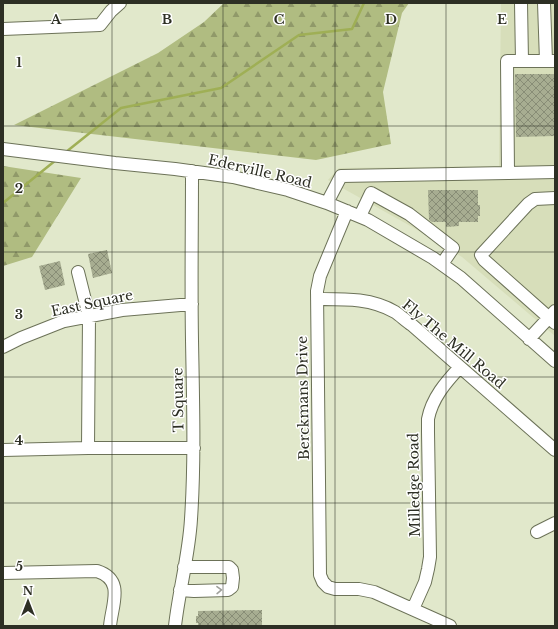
<svg xmlns="http://www.w3.org/2000/svg" width="558" height="629" font-family="'Libre Baskerville',serif">
<style>
.built{fill:#d7deba}
.forest{fill:url(#forest-firs)}
.lines{fill:none;stroke-linecap:round;stroke-linejoin:round}
.stream{stroke:#9faf55;stroke-width:2.5}
.building{fill:url(#building-cross-hatch)}
.minor-casing{stroke:#6c7258;stroke-width:14}
.minor{stroke:#fff;stroke-width:12}
.oneway{stroke:#a0a19c}
.grid{fill:none;stroke:#2d2f24;stroke-width:1;stroke-opacity:0.55}
.labels{text-anchor:middle;dominant-baseline:central;stroke-width:3;stroke-linejoin:round;paint-order:stroke}
.street-label{font-size:14px;fill:#2d2f24;stroke:#fff}
.grid-label{font-size:13px;text-anchor:middle;font-weight:bold;fill:#2d2f24;stroke:#fff;stroke-width:3;stroke-linejoin:round;paint-order:stroke}
</style>
<defs>
<pattern id="forest-firs" width="22" height="20" patternUnits="userSpaceOnUse"><rect width="22" height="20" fill="#b0bc81"/><path d="M5 1l3.5 6h-7zM16 11l3.5 6h-7z" fill="#909969"/></pattern>
<pattern id="building-cross-hatch" width="8" height="8" patternUnits="userSpaceOnUse"><rect width="8" height="8" fill="#a7ad91"/><path d="M0 0l8 8M0 8l8-8" fill="none" stroke="#888d76"/></pattern>
</defs>
<rect width="100%" height="100%" fill="#e1e8cb"/>
<path class="built" d="M 501,3 L 555,3 L 555,336 L 462,257 L 414,228 L 328,180 L 339,168 L 499,166 Z"/>
<path class="forest" d="M 224,3 L 409,3 L 402,13 L 383,92 L 391,144 L 316,160 L 14,125 L 158,53 L 204,22 Z
M 3,166 L 81,178 L 32,257 L 3,266 Z"/>
<g class="lines">
<path class="stream" d="M 66,152 L 121,108 L 221,88 L 299,35 L 352,29 L 364,3
M 3,203 L 56,160"/>
</g>
<path class="building" d="M 515,74 L 555,74 L 555,136 L 516,137 Z
M 428,190 L 478,190 L 478,205 L 480,205 L 480,216 L 478,216 L 478,222 L 459,222 L 459,226 L 446,227 L 446,222 L 432,222 L 429,220 Z
M 107,250 L 112,273 L 93,278 L 88,254 Z
M 60,261 L 65,285 L 45,290 L 39,266 Z
M 262,610 L 262,626 L 198,626 L 198,623 L 196,623 L 196,616 L 198,616 L 198,611 Z"/>
<g class="lines">
<defs>
<path id="minor" d="M 521,3 L 522,61
M 544,3 L 546,61
M 3,29 L 100,25 L 111,11 L 120,3
M 555,61 L 507,61 L 508,173 L 555,172
M 3,149 L 115,163 L 175,169 L 233,177 L 288,190 L 327,203 L 368,220 L 433,258 L 461,278 L 555,361
M 555,198 L 535,199 L 528,204 L 481,255 L 484,260 L 555,323
M 327,203 L 341,176 L 508,173
M 347,211 L 320,276 L 317,291 L 320,575 L 323,582 L 328,587 L 335,589 L 359,589 L 374,592 L 450,626
M 360,216 L 371,193 L 409,214 L 453,248 L 442,264
M 78,272 L 89,316 L 88,448
M 317,299 C 344,299 371,298 395,312 C 401,316 406,321 412,325 L 555,450
M 529,339 L 555,311
M 3,347 L 21,338 L 64,321 L 122,310 L 192,304
M 3,450 L 88,448 L 194,448
M 537,532 L 555,523
M 3,573 L 97,571 C 125,580 112,604 110,626
M 180,590 L 194,591 L 228,590 L 232,587 L 233,578 L 232,570 L 229,567 L 184,567
M 413,609 L 425,582 L 428,569 L 430,557 L 428,432 C 428,428 428,423 428,419 C 432,398 446,382 460,367
M 175,626 C 179,590 189,555 191,519 C 195,459 193,400 192,340 C 191,284 192,228 192,171"/>
</defs>
<use href="#minor" class="minor-casing"/>
<use href="#minor" class="minor"/>
</g>
<defs><path id="oneway-chevron" d="M-2-3.5L2.5 0L-2 3.5" fill="none" stroke-width="1.6" stroke-linecap="round" stroke-linejoin="round"/></defs>
<use class="oneway" href="#oneway-chevron" transform="translate(219 590) rotate(-1)"/>
<path class="grid" d="M 112,3 L 112,626M 223,3 L 223,626M 335,3 L 335,626M 446,3 L 446,626M 3,126 L 555,126M 3,252 L 555,252M 3,377 L 555,377M 3,503 L 555,503"/>
<g class="labels">
<g class="street-label">
<text transform="translate(260 171) rotate(13)">Ederville Road</text>
<text transform="translate(92 303) rotate(-12)">East Square</text>
<text transform="translate(454 344) rotate(40)">Fly The Mill Road</text>
<text transform="translate(303 398) rotate(-91)">Berckmans Drive</text>
<text transform="translate(178 400) rotate(-91)">T Square</text>
<text transform="translate(414 485) rotate(-91)">Milledge Road</text>
</g>
</g>
<g class="grid-label">
<text x="56" y="24">A</text>
<text x="167" y="24">B</text>
<text x="279" y="24">C</text>
<text x="391" y="24">D</text>
<text x="502" y="24">E</text>
<text x="19" y="67">1</text>
<text x="19" y="193">2</text>
<text x="19" y="319">3</text>
<text x="19" y="445">4</text>
<text x="19" y="571">5</text>
</g>
<rect width="558" height="629" fill="none" stroke="#2d2f24" stroke-width="8"/>
<g transform="translate(28 601)" stroke="#ffffff" stroke-width="3" paint-order="stroke">
<path d="M0-3L7 15L0 10L-7 15Z" fill="#2d2f24"/>
<text y="-6" font-size="11" font-weight="bold" text-anchor="middle" fill="#2d2f24">N</text>
</g>
</svg>
